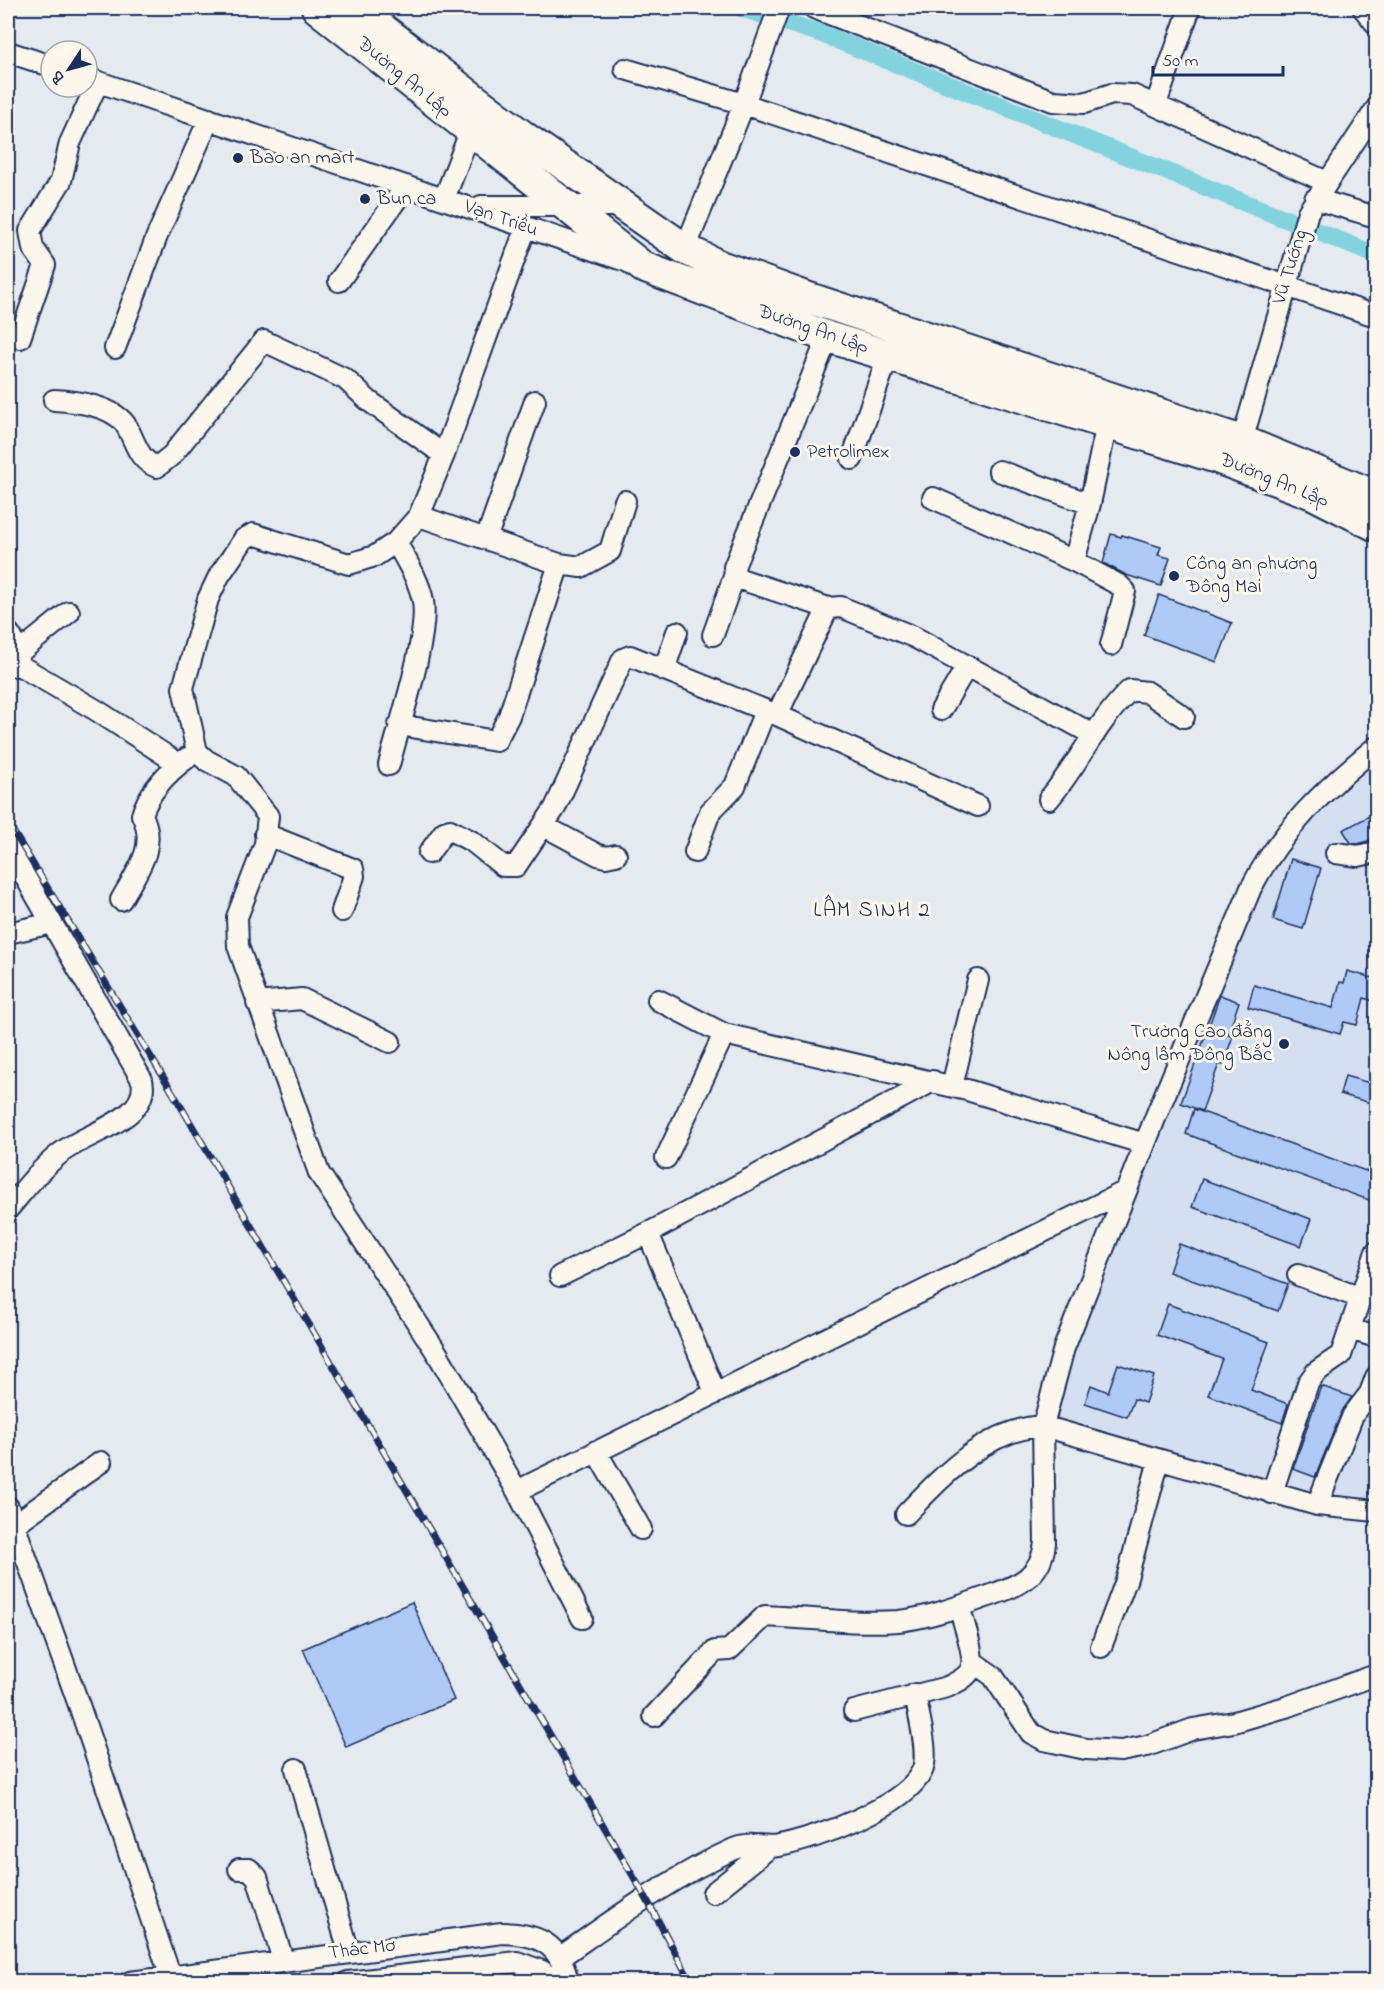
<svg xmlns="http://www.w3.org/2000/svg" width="1384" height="1989" font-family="'Indie Flower',sans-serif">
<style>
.built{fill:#d4e0f1}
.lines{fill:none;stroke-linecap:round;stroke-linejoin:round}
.canal{stroke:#83d3de;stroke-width:18}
.building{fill:#b0caf7;stroke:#1b2f5e;stroke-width:1.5}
.minor-casing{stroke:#1b2f5e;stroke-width:24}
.highway-casing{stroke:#1b2f5e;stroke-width:34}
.minor{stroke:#fbf7ec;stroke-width:20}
.highway{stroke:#fbf7ec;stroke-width:30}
.rail-casing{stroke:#1b2f5e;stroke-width:7}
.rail{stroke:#fbf7ec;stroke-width:4.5;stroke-dasharray:14;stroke-linecap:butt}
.poi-dot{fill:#1b2f5e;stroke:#fbf7ec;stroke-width:2}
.labels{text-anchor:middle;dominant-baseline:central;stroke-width:6;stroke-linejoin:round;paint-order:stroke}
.street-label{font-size:20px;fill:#1b2f5e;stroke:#fbf7ec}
.poi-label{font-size:20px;fill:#1b2f5e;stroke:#fbf7ec;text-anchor:start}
.quarter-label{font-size:22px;letter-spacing:1.5px;fill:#1b2f5e;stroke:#fbf7ec}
</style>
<rect width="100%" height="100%" fill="#e4eaef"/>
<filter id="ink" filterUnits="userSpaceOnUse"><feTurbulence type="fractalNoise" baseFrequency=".0167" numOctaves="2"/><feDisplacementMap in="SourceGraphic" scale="12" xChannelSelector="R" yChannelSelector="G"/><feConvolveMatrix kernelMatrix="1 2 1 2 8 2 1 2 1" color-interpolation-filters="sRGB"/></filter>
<g filter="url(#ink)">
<path class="built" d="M 1376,757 L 1376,1504 L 1332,1500 L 1045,1418 L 1244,914 L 1290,840 Z"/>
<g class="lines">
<path class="canal" d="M 741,8 L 819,33 L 1376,255"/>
</g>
<path class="building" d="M 1111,534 L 1121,537 L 1122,535 L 1161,547 L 1158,555 L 1170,558 L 1161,586 L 1126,575 L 1103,563 Z
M 1159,595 L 1232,623 L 1217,662 L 1144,635 Z
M 1377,812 L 1377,838 L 1358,844 L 1351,843 L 1343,830 Z
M 1291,859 L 1321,868 L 1303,929 L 1273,920 Z
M 1347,971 L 1377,979 L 1377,1002 L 1364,998 L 1357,1025 L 1344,1022 L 1340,1034 L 1248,1007 L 1254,985 L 1333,1008 L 1340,982 L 1344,983 Z
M 1220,995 L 1239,1002 L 1228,1034 L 1233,1036 L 1223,1065 L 1219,1064 L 1202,1111 L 1181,1103 Z
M 1345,1076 L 1377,1085 L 1377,1105 L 1340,1094 Z
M 1194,1109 L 1377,1175 L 1377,1203 L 1186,1134 Z
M 1202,1179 L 1311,1219 L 1301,1246 L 1192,1207 Z
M 1179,1244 L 1288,1284 L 1278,1311 L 1169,1272 Z
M 1168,1304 L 1269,1342 L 1251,1390 L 1288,1404 L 1282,1423 L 1208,1395 L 1222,1359 L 1157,1335 Z
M 1118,1364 L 1154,1376 L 1145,1403 L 1134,1399 L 1127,1417 L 1085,1403 L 1091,1385 L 1108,1392 Z
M 1321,1386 L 1352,1397 L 1342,1411 L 1315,1477 L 1293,1469 Z
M 412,1602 L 454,1700 L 346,1747 L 303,1649 Z"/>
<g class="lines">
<defs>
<path id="minor" d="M 814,8 L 1053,101 L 1084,103 L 1112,94 L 1132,95 L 1327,182
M 1363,8 L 1376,24
M 8,52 L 51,66
M 625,69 L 744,104 L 1376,316
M 87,78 L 626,261
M 1156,104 L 1190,8
M 444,199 L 470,132
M 1315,199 L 1376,217
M 481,206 L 622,206
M 526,227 L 444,455 L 419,516 L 396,542 L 375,556 L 349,564 L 253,534 L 244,539 L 219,576 L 208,599 L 183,688 L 197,752 L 206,760 L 236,776 L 268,816 L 265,844 L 237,917 L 238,946 L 319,1173 L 437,1353 L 517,1491 L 582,1618
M 685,249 L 744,104 L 779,8
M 339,281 L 406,186
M 20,338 L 45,265 L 33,248 L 30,231 L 61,181 L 70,143 L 98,82
M 115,348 L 157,236 L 209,119
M 54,400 C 76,401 115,406 127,427 C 136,443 138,460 157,467 L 172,455 L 264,341 L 345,379 L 369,401 L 444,455
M 1107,423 L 1090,504 L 1074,561 L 1119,585 L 1125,591 L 1111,645
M 1242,441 L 1308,212 L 1376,109
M 852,459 L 888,356
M 999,471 L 1090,504
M 933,498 L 1074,561
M 419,516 L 559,564 L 581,567 L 610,551 L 625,501
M 486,539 L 535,401
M 828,608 L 740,579 L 735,574 L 734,567 L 828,337
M 8,632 L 12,638 L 15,666
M 713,635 L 735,574
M 15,656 L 69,612
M 17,664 L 96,710 L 179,764
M 664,670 L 677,632
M 941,710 L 967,666
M 777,715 L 978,806
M 399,725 L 496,741 L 509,716 L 559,564
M 389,765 C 399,725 429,637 423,601 C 419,580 406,560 396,542
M 1049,799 C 1079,763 1097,722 1130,690 L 1147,692 L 1184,717
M 544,826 L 598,855 L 606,857 L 616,855
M 265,834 L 353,869 L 354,876 L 342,911
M 8,847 L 142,1080 C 151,1119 87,1132 62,1152 C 41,1168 25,1189 8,1209
M 695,852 L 710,812 L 735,786 L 765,711
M 429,853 L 444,832 L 450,830 L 473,842 L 503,866 L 516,866 L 555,808 L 623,659 L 630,656 L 777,715 L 828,608 L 841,607 L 914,637 L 1094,735
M 1336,853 L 1358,856 L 1376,852
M 121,900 C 137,871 158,847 142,815 C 149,791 168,772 187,758
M 8,933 L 52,923
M 658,1000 L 724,1034 L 967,1090 L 1145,1144
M 257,1003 L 302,999 L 390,1042
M 952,1086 L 978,980
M 666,1158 L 724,1034
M 648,1233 L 715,1392
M 1298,1275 L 1361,1298
M 560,1276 L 654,1230 L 933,1081
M 1350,1329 L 1376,1337
M 596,1451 L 641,1529
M 517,1491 L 1126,1191
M 1272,1493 L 1308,1383 L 1316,1372 L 1341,1355 L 1376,1252
M 1317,1505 L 1353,1415 L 1370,1393 L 1376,1377
M 8,1507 L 80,1708 L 170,1975
M 906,1514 C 944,1475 986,1429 1043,1426 L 1317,1505 L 1376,1511
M 15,1524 L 101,1462
M 1101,1647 L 1127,1578 L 1159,1460
M 973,1662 L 993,1676 L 1031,1733 L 1044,1740 L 1086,1749 L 1121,1751 L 1147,1746 L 1193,1729 L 1234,1722 L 1289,1706 L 1376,1675
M 854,1711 L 947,1687 C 955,1683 965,1679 970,1671 C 977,1659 963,1621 959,1607
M 654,1716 L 715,1651 L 729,1650 L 765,1616 C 809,1618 854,1624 898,1621 C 928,1618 957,1607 986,1597 C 1017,1586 1041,1578 1045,1543 L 1043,1426 L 1064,1348 L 1158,1111 L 1251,888 C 1281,830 1326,788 1376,747
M 296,1769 L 349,1952
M 239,1869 L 249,1869 L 257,1877 L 283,1960
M 713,1893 L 770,1847
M 559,1958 C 615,1919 671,1877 734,1849 C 749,1842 763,1849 779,1846 C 816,1839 905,1807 922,1771 C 930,1754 918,1714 915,1694
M 130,1982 L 502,1933 C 538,1934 560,1943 568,1982
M 348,1982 L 517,1962 L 542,1971 L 557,1982"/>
<path id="highway" d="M 317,8 L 643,267 L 828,337 L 1217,458 L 1313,494 L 1376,526
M 355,8 L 524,137 L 685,249 L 720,266 L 812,299 L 1242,441 L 1376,496"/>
</defs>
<use href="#minor" class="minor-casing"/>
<use href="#highway" class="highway-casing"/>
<use href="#minor" class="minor"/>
<use href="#highway" class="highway"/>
<defs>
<path id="rail" d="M 8,823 L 173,1093 L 646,1898 L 691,1982"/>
</defs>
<use href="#rail" class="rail-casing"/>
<use href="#rail" class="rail"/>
</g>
</g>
<g class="poi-dot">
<circle cx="238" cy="158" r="6"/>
<circle cx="365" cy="199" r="6"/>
<circle cx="795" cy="452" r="6"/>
<circle cx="1174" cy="576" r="6"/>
<circle cx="1284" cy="1044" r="6"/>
</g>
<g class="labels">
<g class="street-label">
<text transform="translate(404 78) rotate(39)">Đường An Lập</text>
<text transform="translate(501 219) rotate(19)">Vạn Triều</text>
<text transform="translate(1291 267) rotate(-73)">Vũ Tướng</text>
<text transform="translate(813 330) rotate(19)">Đường An Lập</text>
<text transform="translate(1274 481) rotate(22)">Đường An Lập</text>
<text transform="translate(362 1950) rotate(-7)">Thác Mơ</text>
</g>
<g class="poi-label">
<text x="250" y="158">Bao an mart</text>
<text x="377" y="199">Bun ca</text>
<text x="807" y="452">Petrolimex</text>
<text x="1186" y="564">Công an phường<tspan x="1186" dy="23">Đông Mai</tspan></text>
<text x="1272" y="1032" text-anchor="end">Trường Cao đẳng<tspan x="1272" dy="23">Nông lâm Đông Bắc</tspan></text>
</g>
<g class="quarter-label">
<text x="872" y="911">LÂM SINH 2</text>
</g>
</g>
<rect width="1384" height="1989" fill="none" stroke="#fbf7ec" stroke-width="30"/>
<rect x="15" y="15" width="1354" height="1959" fill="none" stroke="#1b2f5e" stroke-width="2" filter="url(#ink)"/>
<g transform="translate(69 69) rotate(234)"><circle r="28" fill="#fbf7ec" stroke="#a1a7b3" stroke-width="1.5"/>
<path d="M0-4.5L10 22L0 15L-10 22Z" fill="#1b2f5e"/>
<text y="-9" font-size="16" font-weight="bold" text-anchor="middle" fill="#1b2f5e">B</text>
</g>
<path d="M1153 66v9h130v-9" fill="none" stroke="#1b2f5e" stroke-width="3"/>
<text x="1162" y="66" font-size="18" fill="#1b2f5e" stroke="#fbf7ec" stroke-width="4.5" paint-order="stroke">50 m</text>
</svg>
